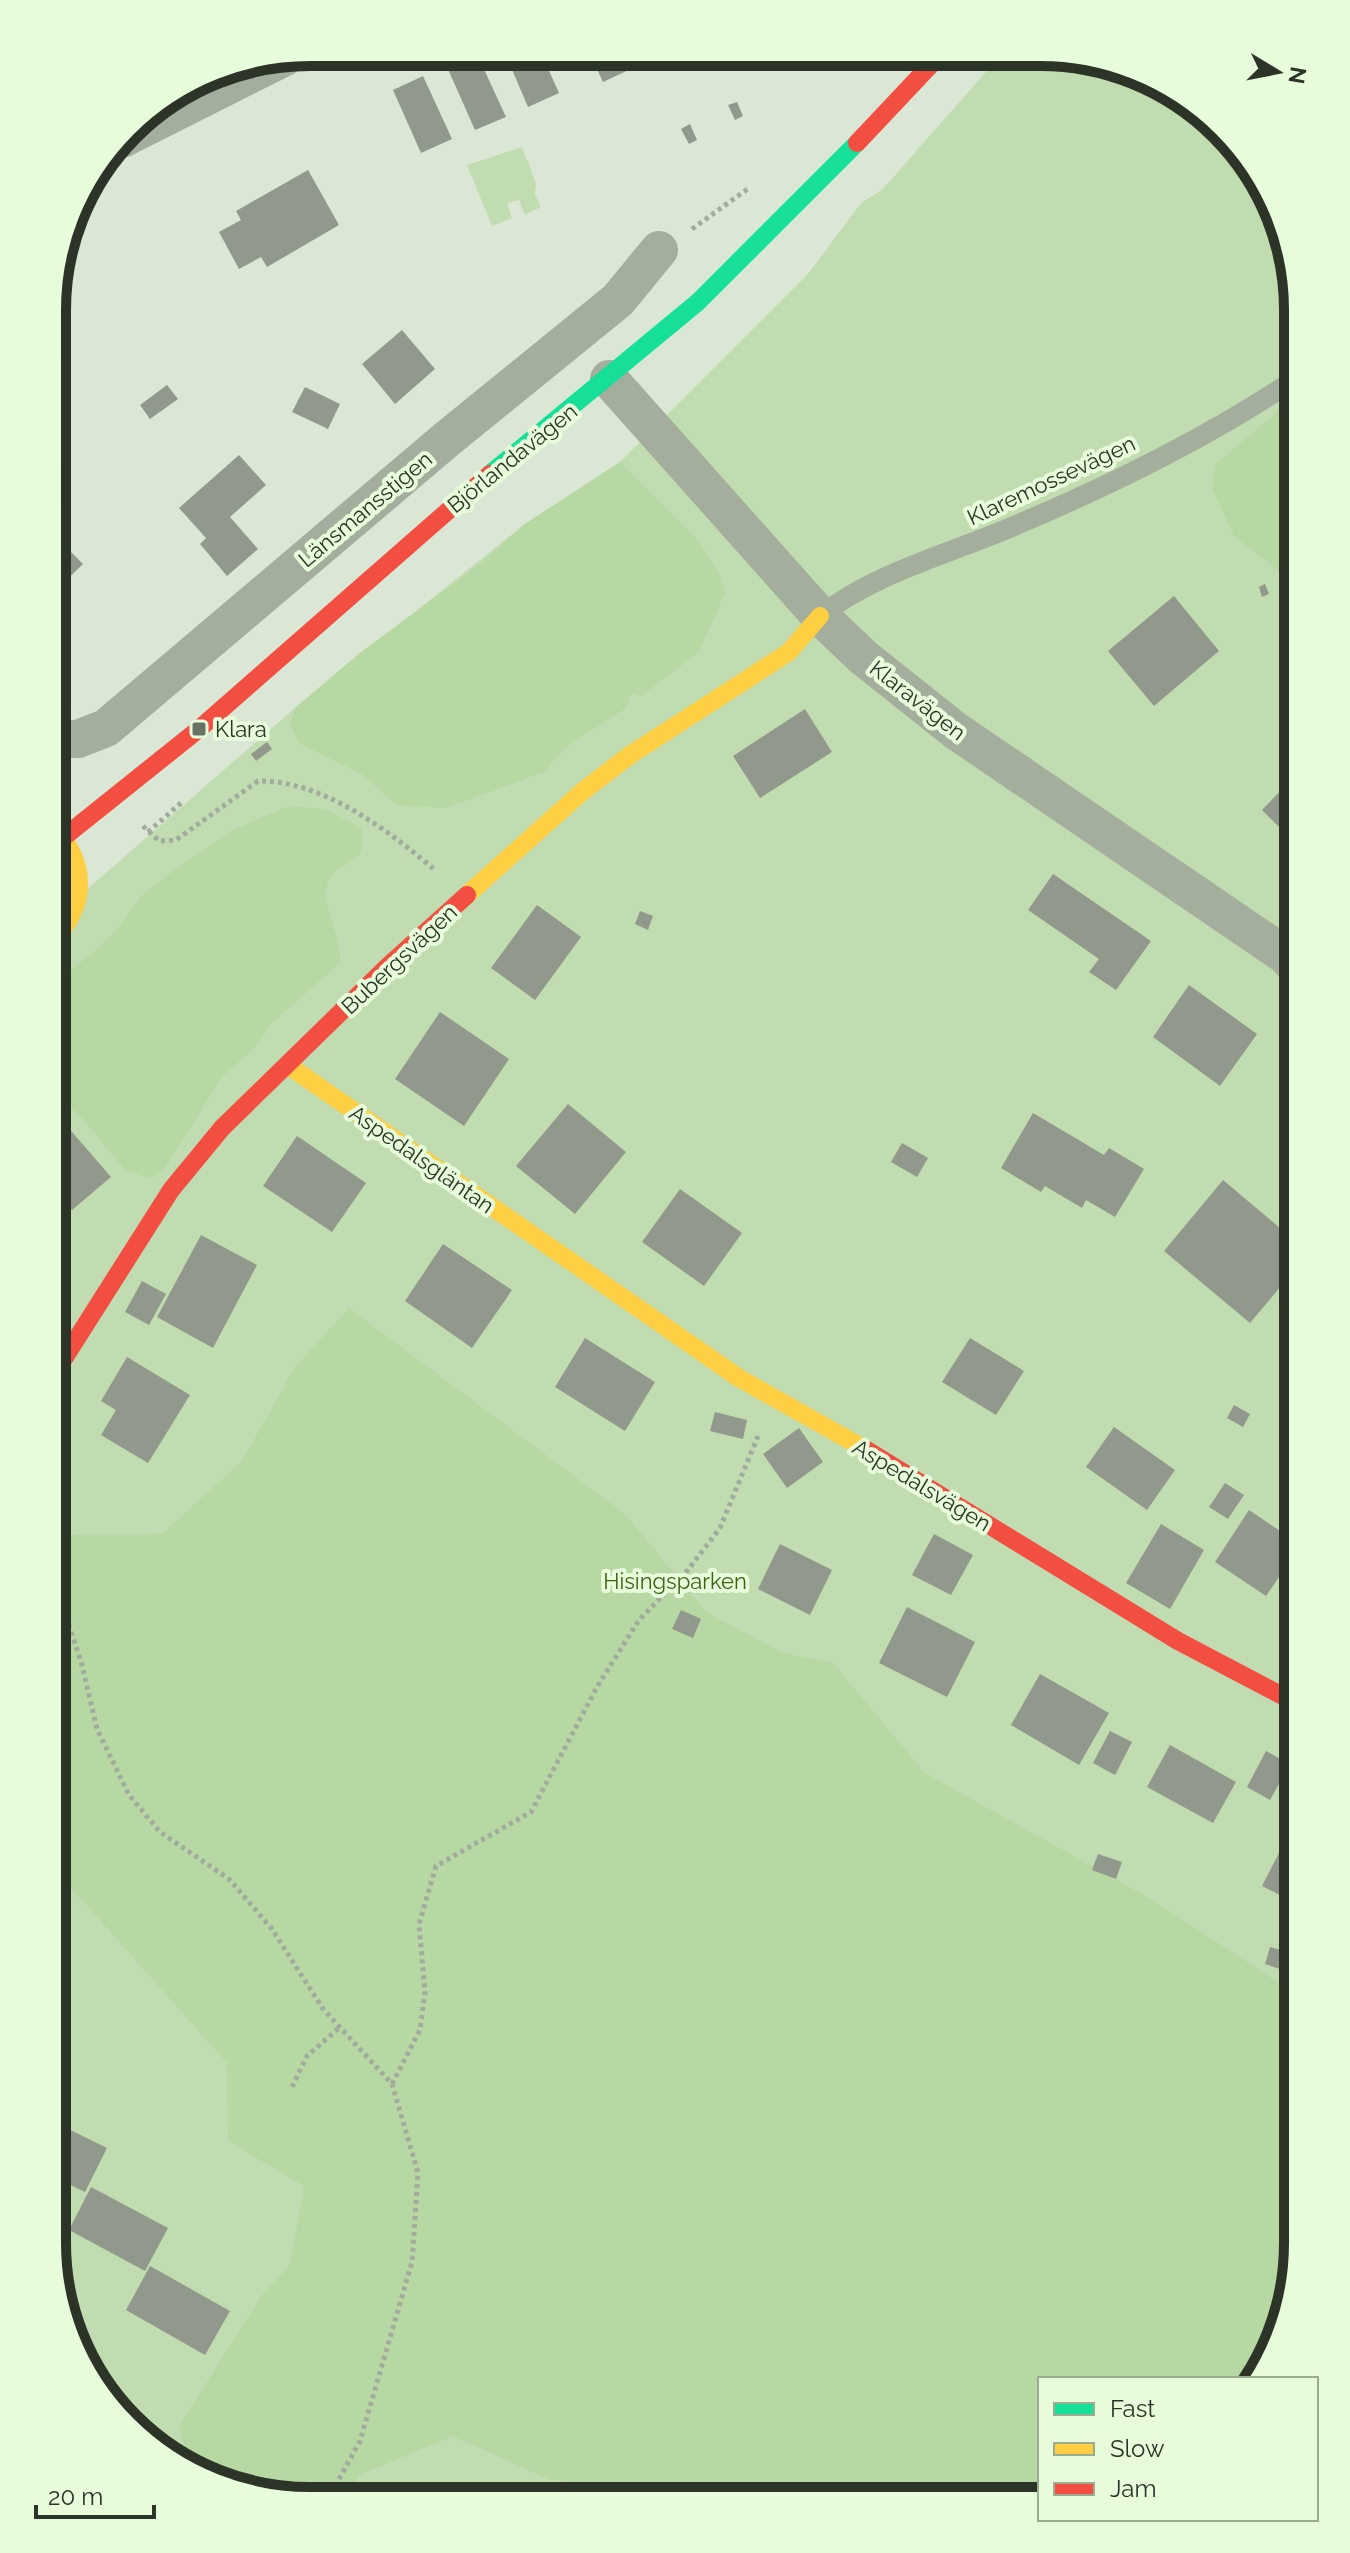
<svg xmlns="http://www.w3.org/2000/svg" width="1350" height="2553" font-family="Raleway,sans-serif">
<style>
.green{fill:#c1dcb1}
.forest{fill:#b7d7a3}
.building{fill:#90998b}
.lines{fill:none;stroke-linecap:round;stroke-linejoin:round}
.path{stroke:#a2ac9d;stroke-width:5;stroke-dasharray:4 4;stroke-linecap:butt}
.lane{stroke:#a3ae9d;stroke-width:20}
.street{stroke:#a3ae9d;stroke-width:38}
.fast{stroke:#16e098;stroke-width:18}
.slow{stroke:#ffcf43;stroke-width:18}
.jam{stroke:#f24e42;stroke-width:18}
.poi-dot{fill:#697365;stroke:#e7fcda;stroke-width:3}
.labels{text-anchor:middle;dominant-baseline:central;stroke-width:8;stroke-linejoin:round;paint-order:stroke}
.street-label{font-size:22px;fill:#2c3428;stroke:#e7fcda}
.poi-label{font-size:22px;fill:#2c3428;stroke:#e7fcda;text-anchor:start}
.park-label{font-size:22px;fill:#396513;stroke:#e7fcda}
.rim{fill:none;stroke:#2c3428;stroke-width:10}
</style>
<rect width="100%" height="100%" fill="#dbe7d5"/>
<path class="green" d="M 1000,56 L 1090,57 L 1211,116 L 1284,227 L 1298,310 L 1297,2261 L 1279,2342 L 1257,2379 L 1040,2379 L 1040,2501 L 276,2499 L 196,2475 L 140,2437 L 66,2326 L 52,2243 L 53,919 L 296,707 L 525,524 L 620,462 L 808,274 L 861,203 L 882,190 Z
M 522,147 L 536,183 L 535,194 L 541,207 L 525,215 L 519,200 L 507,203 L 512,218 L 492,226 L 467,165 Z"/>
<path class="forest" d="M 1298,394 L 1298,586 L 1234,536 L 1212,488 L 1216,464 Z
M 620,462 L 699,541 L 720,576 L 725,593 L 699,652 L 641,696 L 631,693 L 626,708 L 566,747 L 544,772 L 446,808 L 396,805 L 362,774 L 299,743 L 290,725 L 296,707 L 361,652 L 479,565 L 525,524 Z
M 288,806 L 325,809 L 361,828 C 369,871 341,854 328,882 C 319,902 343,938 340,963 L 271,1024 L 253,1049 L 222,1077 L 164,1170 L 151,1178 L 126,1171 L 82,1118 L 53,1091 L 53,983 L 94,952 L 115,932 L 143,894 L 177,868 L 233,830 Z
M 349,1308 L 625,1514 L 707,1613 L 784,1653 L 833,1663 L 925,1773 L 1156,1902 L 1297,1995 L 1297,2261 L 1279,2342 L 1257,2379 L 1040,2379 L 1040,2501 L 757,2500 L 550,2480 L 453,2436 L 359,2475 L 351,2499 L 276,2499 L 191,2471 L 179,2426 L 262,2295 L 290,2265 L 304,2186 L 228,2141 L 227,2063 L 52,1866 L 53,1535 L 162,1534 L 242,1461 L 295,1367 Z"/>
<path class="building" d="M 505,53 L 541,53 L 559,93 L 528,107 Z
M 477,54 L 506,117 L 475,130 L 447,67 Z
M 590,54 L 626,54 L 633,68 L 603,82 Z
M 423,76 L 452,139 L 421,153 L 393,90 Z
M 737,102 L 743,116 L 735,120 L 728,105 Z
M 690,124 L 697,140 L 689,144 L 681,129 Z
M 308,170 L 339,225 L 267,267 L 261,257 L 239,269 L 219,232 L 241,220 L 236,211 Z
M 402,330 L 435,369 L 395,404 L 362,364 Z
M 167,385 L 178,399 L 150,419 L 140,405 Z
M 305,387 L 340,404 L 328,429 L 292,412 Z
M 239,455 L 266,485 L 230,517 L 258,549 L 227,576 L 200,544 L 206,538 L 179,508 Z
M 54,535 L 83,564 L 54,592 Z
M 1265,584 L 1269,594 L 1262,597 L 1259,587 Z
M 1174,596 L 1219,651 L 1154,706 L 1108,651 Z
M 805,709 L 832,752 L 760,798 L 733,756 Z
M 267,742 L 272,749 L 256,761 L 251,754 Z
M 1298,773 L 1298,846 L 1262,810 Z
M 1053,874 L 1151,941 L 1116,990 L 1089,972 L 1099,959 L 1028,910 Z
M 537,905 L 581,937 L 535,1000 L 491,968 Z
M 640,911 L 653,916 L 648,930 L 635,924 Z
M 1189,985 L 1257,1034 L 1220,1086 L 1153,1037 Z
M 440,1012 L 509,1059 L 464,1126 L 395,1079 Z
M 568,1104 L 626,1152 L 575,1214 L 516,1166 Z
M 53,1110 L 111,1177 L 72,1210 L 53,1188 Z
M 1033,1113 L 1104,1155 L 1109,1148 L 1144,1169 L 1115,1217 L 1086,1200 L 1082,1208 L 1045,1186 L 1041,1192 L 1001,1168 Z
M 297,1136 L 366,1183 L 332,1232 L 263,1186 Z
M 902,1143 L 928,1158 L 917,1177 L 891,1162 Z
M 1223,1180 L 1298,1243 L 1298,1266 L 1250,1323 L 1164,1251 Z
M 680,1189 L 742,1233 L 704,1286 L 642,1242 Z
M 201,1235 L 257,1265 L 213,1348 L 157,1317 Z
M 443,1244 L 512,1290 L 472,1348 L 405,1301 Z
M 142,1281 L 166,1294 L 149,1325 L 125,1312 Z
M 585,1338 L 655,1382 L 625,1431 L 555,1387 Z
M 970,1338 L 1024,1371 L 996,1415 L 942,1382 Z
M 127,1357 L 190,1395 L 148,1463 L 101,1435 L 116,1410 L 101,1401 Z
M 1234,1405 L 1250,1414 L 1243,1427 L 1227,1418 Z
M 715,1412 L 747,1420 L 743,1439 L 710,1431 Z
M 1114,1427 L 1175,1470 L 1147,1510 L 1086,1467 Z
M 799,1428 L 823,1462 L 787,1488 L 763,1454 Z
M 1225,1483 L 1244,1495 L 1228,1519 L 1209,1507 Z
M 1249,1510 L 1298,1543 L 1298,1549 L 1266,1596 L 1215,1562 Z
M 1161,1524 L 1204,1550 L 1170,1609 L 1126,1583 Z
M 934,1534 L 973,1555 L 951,1595 L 912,1575 Z
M 780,1544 L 832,1570 L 810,1615 L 758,1589 Z
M 907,1607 L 975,1642 L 947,1697 L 879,1663 Z
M 681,1610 L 701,1619 L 693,1638 L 672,1629 Z
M 1040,1674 L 1109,1713 L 1079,1765 L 1011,1725 Z
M 1110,1731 L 1132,1742 L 1115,1775 L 1093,1763 Z
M 1170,1745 L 1236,1782 L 1213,1823 L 1147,1787 Z
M 1266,1751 L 1290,1764 L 1270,1800 L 1247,1787 Z
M 1298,1816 L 1298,1904 L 1262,1886 Z
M 1098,1854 L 1122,1862 L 1116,1879 L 1092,1870 Z
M 1270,1947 L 1295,1954 L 1289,1972 L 1265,1964 Z
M 52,2121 L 107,2148 L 85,2192 L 52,2176 Z
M 91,2187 L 168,2228 L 145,2271 L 69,2230 Z
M 150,2266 L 230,2311 L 205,2355 L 126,2310 Z"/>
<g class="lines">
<path class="path" d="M 692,229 L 749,188
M 143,826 L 159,841 L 176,840 L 258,781 C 322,780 388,830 435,870
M 148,832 L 181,803
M 53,1579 L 81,1661 L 97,1729 L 129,1795 L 160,1832 L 229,1879 L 272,1929 L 323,2009 L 392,2084 L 418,2173 L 412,2262 L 360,2441 L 328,2499
M 392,2084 L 420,2030 L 425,1992 L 419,1924 L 436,1866 L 531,1812 L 597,1687 L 639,1620 L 687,1571 L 720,1528 L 758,1436
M 292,2087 L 307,2056 L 340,2027"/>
<path class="lane" d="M 820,616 C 873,574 945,555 1007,529 C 1107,487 1208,438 1298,377"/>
<path class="street" d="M 122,139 L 285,57
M 609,379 L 820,616 L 863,657 L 956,731 L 1285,955 L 1298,969
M 54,739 L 78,739 L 106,728 L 447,439 L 618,300 L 659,250"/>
<path class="fast" d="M 490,474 L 698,302 L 857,143"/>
<path class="slow" d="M 467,895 L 583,791 L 630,755 L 789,652 L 820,616
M 53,940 C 87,905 88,864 54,828
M 289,1066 L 739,1378 L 865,1449"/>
<path class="jam" d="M 857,143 L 939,56
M 64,837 L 199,729 L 490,474
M 53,1376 L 171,1190 L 222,1128 L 387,967 L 467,895
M 865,1449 L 1178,1641 L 1298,1704"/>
</g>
<rect class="poi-dot" x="191" y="721" width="16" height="16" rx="4"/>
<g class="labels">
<g class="street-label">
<text transform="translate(512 458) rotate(-39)">Björlandavägen</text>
<text transform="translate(1051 480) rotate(-25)">Klaremossevägen</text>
<text transform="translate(365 509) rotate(-40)">Länsmansstigen</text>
<text transform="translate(918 700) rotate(38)">Klaravägen</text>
<text transform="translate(399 959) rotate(-43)">Bubergsvägen</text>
<text transform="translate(422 1159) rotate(35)">Aspedalsgläntan</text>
<text transform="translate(922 1485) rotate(31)">Aspedalsvägen</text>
</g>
<g class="poi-label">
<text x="215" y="729">Klara</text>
</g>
<g class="park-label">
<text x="675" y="1581">Hisingsparken</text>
</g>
</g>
<path d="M0 0H1350V2553H0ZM310 66H1040A244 244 0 0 1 1284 310V2243A244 244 0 0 1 1040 2487H310A244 244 0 0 1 66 2243V310A244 244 0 0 1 310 66Z" fill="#e7fcda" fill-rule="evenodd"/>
<path class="rim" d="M310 66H1040A244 244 0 0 1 1284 310V2243A244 244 0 0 1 1040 2487H310A244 244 0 0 1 66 2243V310A244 244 0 0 1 310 66Z"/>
<rect x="1038" y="2377" width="280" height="144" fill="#e7fcda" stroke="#9cac93" stroke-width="2"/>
<rect x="1054" y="2403" width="40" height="12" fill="#16e098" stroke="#9cac93" stroke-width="2"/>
<text x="1110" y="2417" font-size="24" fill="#2c3428">Fast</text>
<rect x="1054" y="2443" width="40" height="12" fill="#ffcf43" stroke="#9cac93" stroke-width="2"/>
<text x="1110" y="2457" font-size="24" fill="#2c3428">Slow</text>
<rect x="1054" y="2483" width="40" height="12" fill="#f24e42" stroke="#9cac93" stroke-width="2"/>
<text x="1110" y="2497" font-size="24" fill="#2c3428">Jam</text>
<g transform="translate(1278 72) rotate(100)" stroke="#e7fcda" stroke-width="6" paint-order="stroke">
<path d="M0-6L14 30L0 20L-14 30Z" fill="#2c3428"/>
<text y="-12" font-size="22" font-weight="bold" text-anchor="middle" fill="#2c3428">N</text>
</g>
<path d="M36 2505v12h118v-12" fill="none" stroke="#2c3428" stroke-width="4"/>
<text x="48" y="2505" font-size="24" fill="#2c3428" stroke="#e7fcda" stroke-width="6" paint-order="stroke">20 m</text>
</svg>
